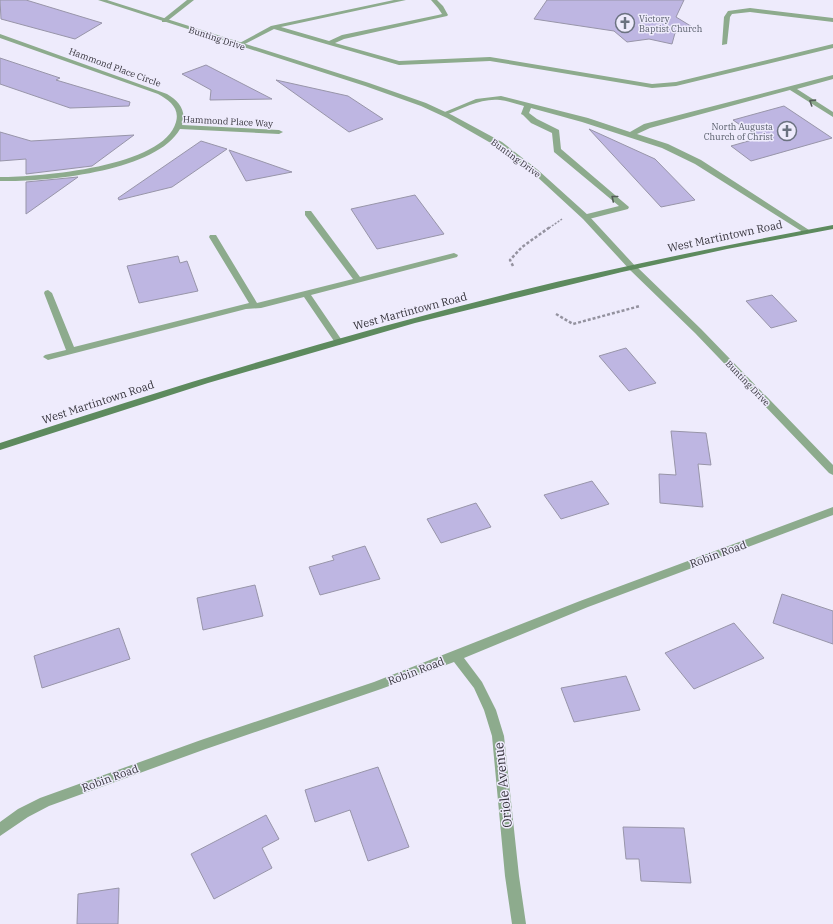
<svg xmlns="http://www.w3.org/2000/svg" width="833" height="924" font-family="'IBM Plex Serif',serif">
<style>
.building{fill:#beb6e2;stroke:#9895a9}
.lines{fill:none;stroke-linecap:round;stroke-linejoin:round}
.path-far1{stroke:#94929f;stroke-width:1.5;stroke-dasharray:2 1.5;stroke-linecap:butt}
.path{stroke:#94929f;stroke-width:2.5;stroke-dasharray:3 2;stroke-linecap:butt}
.service{fill:#8dab8d;fill-rule:evenodd}
.minor{fill:#8dab8d;fill-rule:evenodd}
.tertiary{fill:#8dab8d;fill-rule:evenodd}
.secondary{fill:#5d8a5e;fill-rule:evenodd}
.oneway{stroke:#545d58}
.labels{text-anchor:middle;dominant-baseline:central;stroke-width:3;stroke-linejoin:round;paint-order:stroke}
.far-worship-label{font-size:9px;fill:#5b616d;stroke:#eeebfc;text-anchor:start}
.far-street-label{font-size:9px;fill:#35333b;stroke:#eeebfc}
.street-label{font-size:11px;fill:#35333b;stroke:#eeebfc}
.near-street-label{font-size:13px;fill:#35333b;stroke:#eeebfc}
</style>
<rect width="100%" height="100%" fill="#eeebfc"/>
<path class="building" d="M 0,0 L 26,0 L 102,23 L 75,39 L 1,19 Z
M 547,0 L 684,0 L 676,17 L 694,28 L 675,33 L 672,44 L 649,39 L 627,42 L 614,31 L 534,19 Z
M 0,58 L 60,78 L 56,80 L 130,102 L 129,106 L 70,108 L 0,84 Z
M 206,65 L 272,99 L 210,100 L 211,90 L 182,74 Z
M 276,80 L 348,96 L 383,119 L 349,132 Z
M 784,106 L 832,138 L 751,161 L 731,146 L 759,138 L 733,120 Z
M 589,129 L 655,159 L 695,200 L 661,207 Z
M 0,132 L 31,141 L 134,135 L 92,166 L 26,174 L 26,159 L 0,161 Z
M 201,141 L 227,149 L 172,187 L 119,200 L 118,198 Z
M 229,150 L 292,172 L 246,181 Z
M 78,177 L 26,214 L 26,182 Z
M 415,195 L 444,234 L 377,249 L 351,209 Z
M 178,256 L 180,263 L 187,261 L 198,291 L 139,303 L 127,266 Z
M 772,295 L 797,321 L 771,328 L 746,301 Z
M 626,348 L 656,383 L 629,391 L 599,356 Z
M 671,431 L 706,433 L 711,465 L 698,464 L 703,507 L 660,503 L 659,474 L 676,475 Z
M 592,481 L 609,504 L 561,519 L 544,495 Z
M 476,503 L 491,527 L 441,543 L 427,519 Z
M 365,546 L 380,579 L 320,595 L 309,567 L 334,560 L 332,556 Z
M 255,585 L 263,616 L 203,630 L 197,598 Z
M 782,594 L 833,611 L 833,644 L 773,623 Z
M 734,623 L 764,658 L 694,689 L 665,653 Z
M 119,628 L 130,659 L 42,688 L 34,656 Z
M 626,676 L 640,710 L 574,722 L 561,688 Z
M 378,767 L 409,847 L 368,861 L 350,810 L 315,822 L 305,790 Z
M 266,815 L 279,839 L 262,848 L 272,868 L 214,899 L 191,854 Z
M 623,827 L 684,828 L 691,883 L 641,881 L 639,859 L 626,859 Z
M 119,888 L 118,924 L 77,924 L 78,894 Z"/>
<g class="lines">
<path class="path-far1" d="M 549,228 L 562,219"/>
<path class="path" d="M 513,266 L 510,260 L 522,247 L 550,227
M 556,314 L 573,324 L 640,306"/>
<path class="service" d="M 187,0 L 194,0 L 166,22 L 162,22 L 162,20 Z
M 394,0 L 406,0 L 281,27 L 329,41 L 342,35 L 438,15 L 442,14 L 438,8 L 431,0 L 437,0 L 443,6 L 448,15 L 447,16 L 344,39 L 335,43 L 399,61 L 490,57 L 652,84 L 676,82 L 833,44 L 833,48 L 676,86 L 652,88 L 490,61 L 399,65 L 274,29 L 241,46 L 236,45 L 271,26 Z
M 750,8 L 833,18 L 833,22 L 750,12 L 732,14 L 730,17 L 727,44 L 722,45 L 724,17 L 728,11 Z
M 833,75 L 833,79 L 797,89 L 833,112 L 833,117 L 790,90 L 650,128 L 637,134 L 668,144 L 701,160 L 809,230 L 810,232 L 806,234 L 695,164 L 662,148 L 582,122 L 531,108 L 529,113 L 537,119 L 559,130 L 561,149 L 629,207 L 628,209 L 589,219 L 583,219 L 583,215 L 619,206 L 554,152 L 552,133 L 531,123 L 523,115 L 521,114 L 524,106 C 516,104 508,101 500,100 C 481,98 463,108 446,115 L 444,116 L 440,114 L 476,99 L 501,96 L 588,118 L 630,132 L 644,124 Z
M 305,211 L 311,211 L 360,277 L 454,253 L 458,255 L 457,257 L 311,295 L 343,342 L 339,345 L 336,344 L 304,297 L 261,308 L 246,309 L 48,360 L 43,357 L 45,355 L 66,350 L 44,293 L 45,291 L 48,290 L 52,293 L 74,347 L 249,303 L 209,237 L 210,235 L 216,235 L 257,303 L 353,279 L 305,215 Z"/>
<path class="minor" d="M 98,0 L 107,0 L 369,83 L 426,103 L 452,115 L 502,142 L 538,170 L 589,216 L 637,268 L 633,271 L 630,270 L 583,219 L 533,173 L 496,146 L 447,118 L 421,106 L 365,86 Z
M 0,34 L 167,94 C 179,101 187,111 182,125 L 279,130 L 283,132 L 279,134 L 180,129 C 156,172 45,182 0,181 L 0,177 C 40,177 164,167 176,122 C 180,108 169,100 158,94 L 0,38 Z
M 833,507 L 833,515 L 588,607 L 464,658 L 482,682 L 496,710 L 504,736 L 519,876 L 526,924 L 512,924 L 505,876 L 492,736 L 484,710 L 474,688 L 454,662 L 381,689 L 203,750 L 49,806 L 28,817 L 0,836 L 0,822 L 18,809 L 40,798 L 201,740 L 374,682 L 580,601 Z"/>
<path class="tertiary" d="M 633,265 L 636,266 L 701,329 L 833,465 L 833,475 L 829,473 L 695,333 L 630,270 L 629,268 Z"/>
<path class="secondary" d="M 833,225 L 833,229 L 727,249 L 622,272 L 415,323 L 208,383 L 0,450 L 0,443 C 170,387 341,335 515,292 C 620,266 727,245 833,225 Z"/>
</g>
<defs><path id="oneway-chevron" d="M-2-3.5L2.5 0L-2 3.5" fill="none" stroke-width="1.6" stroke-linecap="round" stroke-linejoin="round"/></defs>
<g class="oneway">
<use href="#oneway-chevron" transform="translate(812 102) rotate(-147)"/>
<use href="#oneway-chevron" transform="translate(614 198) rotate(-141)"/>
</g>
<defs>
<symbol id="church-ring" viewBox="-11 -11 22 22"><circle r="9.5" fill="#eeebfc" stroke="#6b7280" stroke-width="1.5"/><path d="M-1.2-6h2.4v3.5h3.3v2.4h-3.3V6h-2.4V-.1h-3.3v-2.4h3.3Z" fill="#6b7280"/></symbol>
</defs>
<g fill-rule="evenodd">
<use href="#church-ring" x="614" y="12" width="22" height="22"/>
<use href="#church-ring" x="776" y="120" width="22" height="22"/>
</g>
<g class="labels">
<g class="far-worship-label">
<text x="639" y="18">Victory<tspan x="639" dy="10">Baptist Church</tspan></text>
<text x="773" y="126" text-anchor="end">North Augusta<tspan x="773" dy="10">Church of Christ</tspan></text>
</g>
<g class="far-street-label">
<text transform="translate(217 38) rotate(18)">Bunting Drive</text>
<text transform="translate(115 67) rotate(20)">Hammond Place Circle</text>
<text transform="translate(228 121) rotate(3)">Hammond Place Way</text>
<text transform="translate(516 158) rotate(36)">Bunting Drive</text>
<text transform="translate(748 383) rotate(46)">Bunting Drive</text>
</g>
<g class="street-label">
<text transform="translate(725 236) rotate(-12)">West Martintown Road</text>
<text transform="translate(410 311) rotate(-15)">West Martintown Road</text>
<text transform="translate(98 402) rotate(-18)">West Martintown Road</text>
<text transform="translate(718 554) rotate(-20)">Robin Road</text>
<text transform="translate(416 671) rotate(-21)">Robin Road</text>
<text transform="translate(110 778) rotate(-20)">Robin Road</text>
</g>
<g class="near-street-label">
<text transform="translate(503 785) rotate(-96)">Oriole Avenue</text>
</g>
</g>
</svg>
